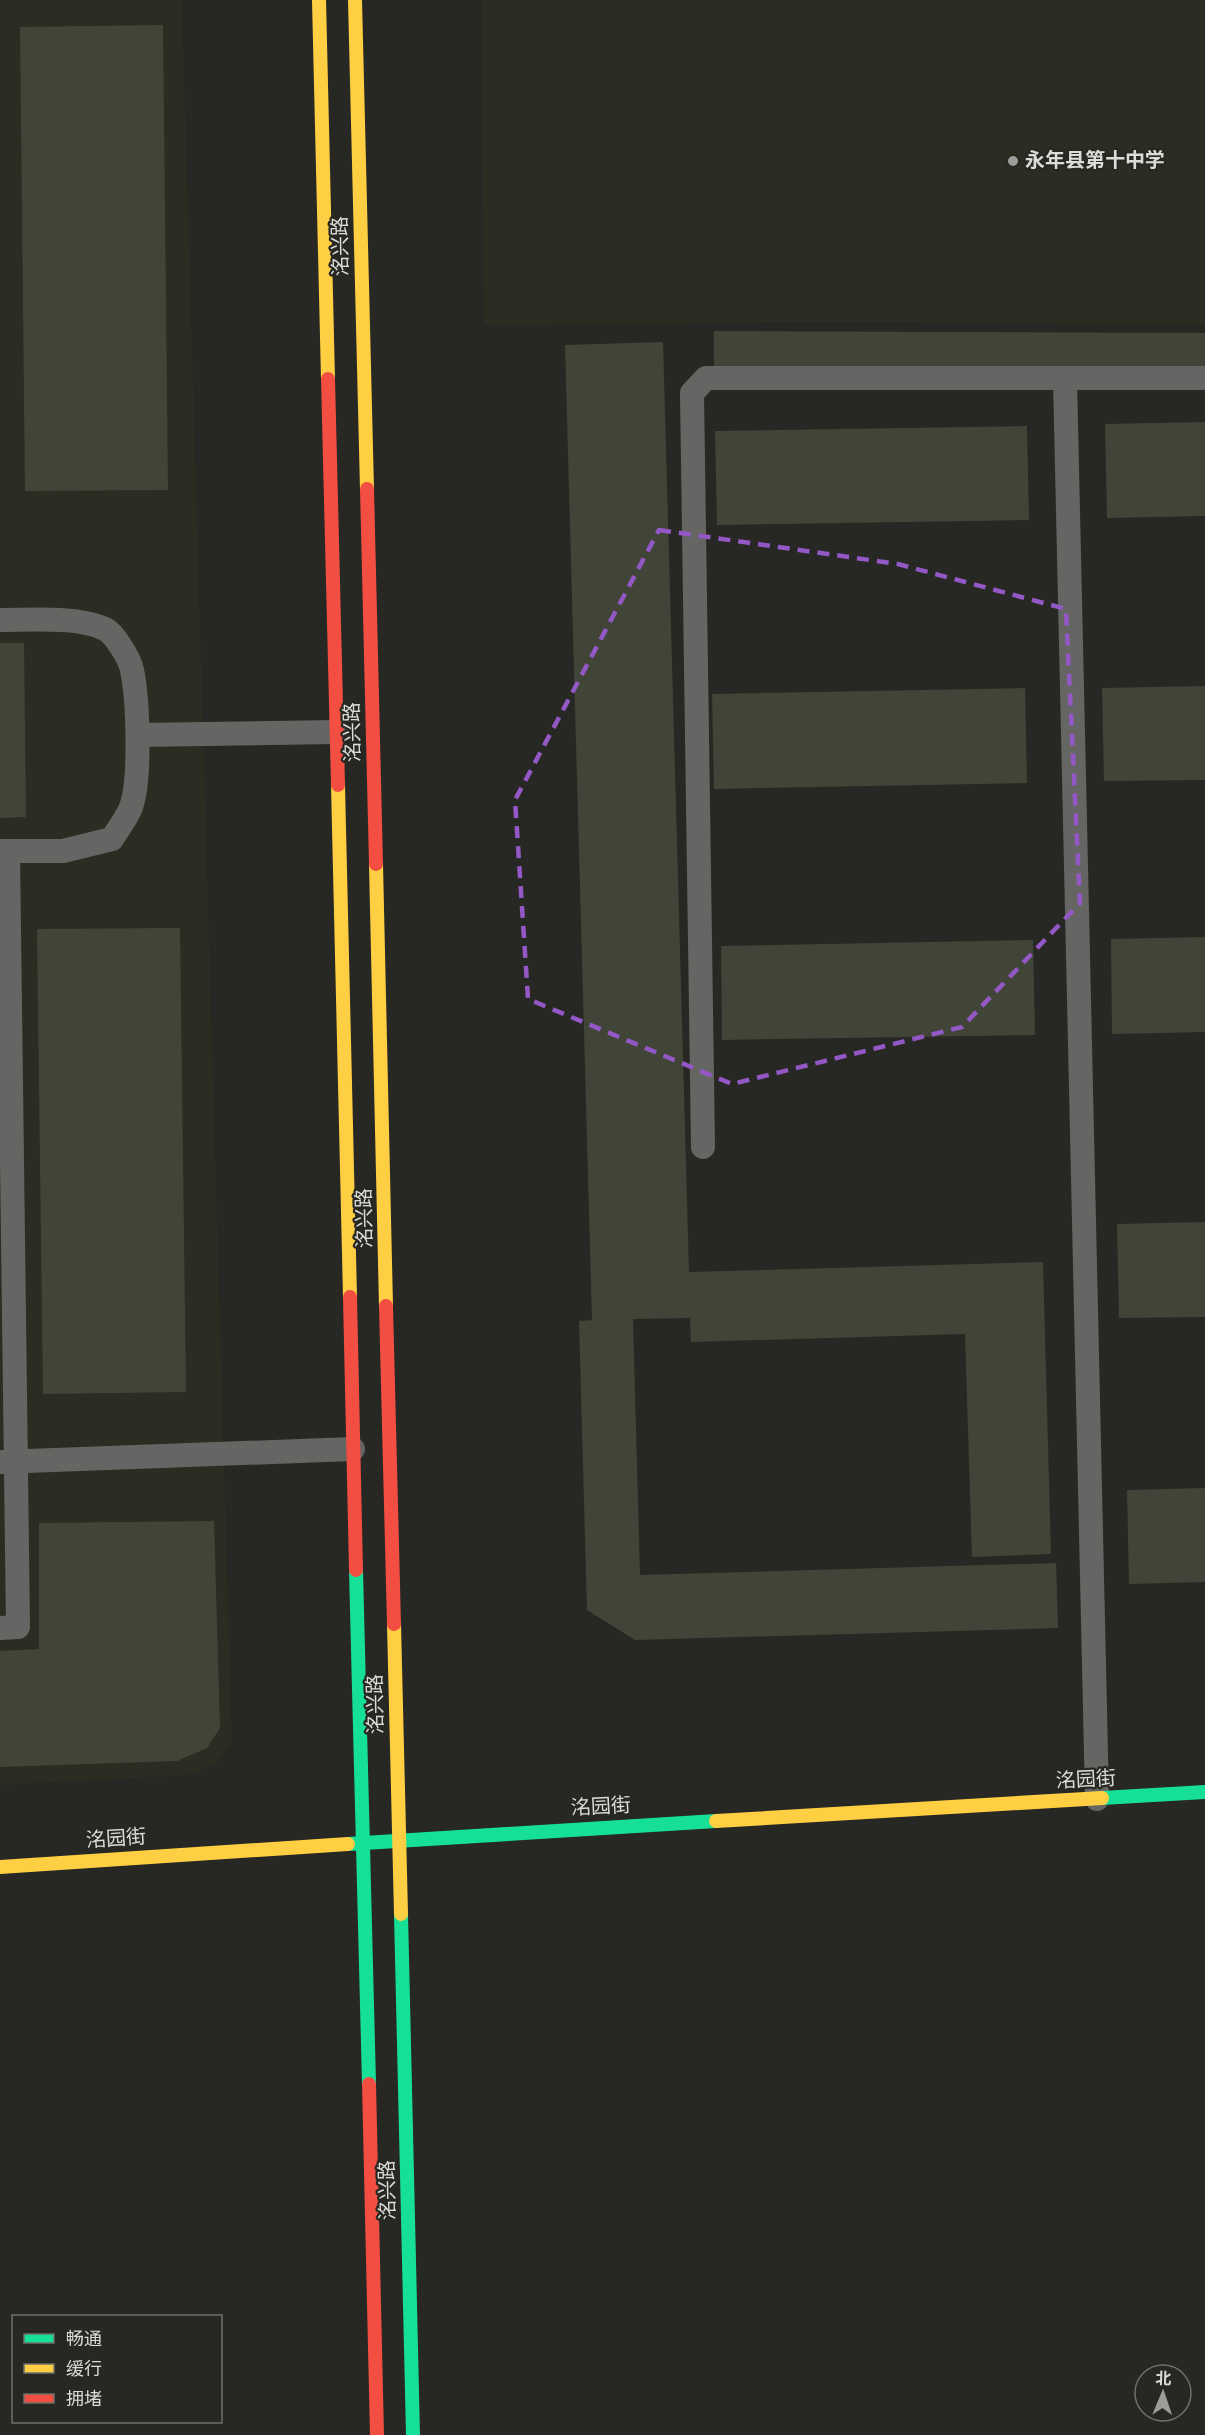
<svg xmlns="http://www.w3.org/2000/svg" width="1205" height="2435" font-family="Spectral,'Noto Sans SC',serif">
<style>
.built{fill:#2c2c22}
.building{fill:#414538}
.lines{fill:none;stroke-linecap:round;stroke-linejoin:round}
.lane{stroke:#656563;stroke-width:24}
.fast{stroke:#16e098;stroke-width:14}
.slow{stroke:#ffcf43;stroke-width:14}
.jam{stroke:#f24e42;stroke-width:14}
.marked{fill:none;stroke:#9358c5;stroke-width:4.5;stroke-dasharray:12 8;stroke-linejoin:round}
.poi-dot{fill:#9c9c98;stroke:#282823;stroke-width:2}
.labels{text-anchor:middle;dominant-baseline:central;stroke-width:4.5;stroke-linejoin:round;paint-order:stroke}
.poi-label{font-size:20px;font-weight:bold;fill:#dbdbd7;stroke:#282823;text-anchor:start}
.street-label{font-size:20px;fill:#dbdbd7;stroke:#282823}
</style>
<rect width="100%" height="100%" fill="#272724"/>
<path class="built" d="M 0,0 L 182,0 L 232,1742 L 216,1763 L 191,1775 L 0,1785 Z
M 481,0 L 1205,0 L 1205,324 L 817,322 L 484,325 Z"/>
<path class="building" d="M 163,25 L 168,490 L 25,491 L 20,27 Z
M 714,331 L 1205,333 L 1205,372 L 714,369 Z
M 663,342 L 689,1272 L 1043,1262 L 1051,1554 L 972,1557 L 965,1334 L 691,1342 L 690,1318 L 633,1319 L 640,1575 L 1056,1563 L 1058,1628 L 635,1640 L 587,1610 L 579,1321 L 592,1320 L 565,345 Z
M 1205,422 L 1205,516 L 1107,518 L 1105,424 Z
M 1027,426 L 1029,520 L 717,525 L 715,431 Z
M 0,643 L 24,643 L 26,817 L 0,818 Z
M 1205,686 L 1205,780 L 1104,781 L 1102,688 Z
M 1025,688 L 1027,783 L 714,789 L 712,694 Z
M 180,928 L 186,1392 L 43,1394 L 37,929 Z
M 1205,937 L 1205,1032 L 1112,1034 L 1111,939 Z
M 1033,940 L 1035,1035 L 722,1040 L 721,946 Z
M 1205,1222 L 1205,1317 L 1119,1318 L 1117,1224 Z
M 1205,1488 L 1205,1582 L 1129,1584 L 1127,1490 Z
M 214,1521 L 220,1728 L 207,1748 L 177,1761 L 0,1767 L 0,1651 L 39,1649 L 39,1523 Z"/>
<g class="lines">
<path class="lane" d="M 1065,378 L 1097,1799
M 0,620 C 30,620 77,616 105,629 C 114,633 130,659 132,670 C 138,699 141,780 131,807 C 127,818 118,829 112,839 L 63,851 L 0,851
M 138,735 L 336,732
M 703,1147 L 692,393 L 706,378 L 1205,378
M 0,1462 L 353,1449
M 0,1628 L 18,1627 L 8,851"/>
<path class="fast" d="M 356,1570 L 369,2084
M 1102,1798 L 1205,1792
M 348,1844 L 716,1821
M 401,1914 L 413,2435"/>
<path class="slow" d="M 319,0 L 328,379
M 355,0 L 367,489
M 338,785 L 350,1297
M 376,864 L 386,1306
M 394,1624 L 401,1914
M 716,1821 L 1102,1798
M 0,1867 L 348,1844"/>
<path class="jam" d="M 328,379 L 338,785
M 367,489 L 376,864
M 350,1297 L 356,1570
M 386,1306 L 394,1624
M 369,2084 L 377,2435"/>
</g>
<path class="marked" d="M 659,530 L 898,564 L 1066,609 L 1080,903 L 962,1027 L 732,1084 L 528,999 L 515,800 Z"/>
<circle class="poi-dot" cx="1013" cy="161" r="6"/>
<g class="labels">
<g class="poi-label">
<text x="1025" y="161">永年县第十中学</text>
</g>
<g class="street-label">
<text transform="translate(341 246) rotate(-91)">洺兴路</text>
<text transform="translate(353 732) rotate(-91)">洺兴路</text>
<text transform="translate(365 1218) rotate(-91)">洺兴路</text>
<text transform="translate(376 1704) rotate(-91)">洺兴路</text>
<text transform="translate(1086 1780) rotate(-3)">洺园街</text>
<text transform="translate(601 1807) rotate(-3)">洺园街</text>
<text transform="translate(116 1839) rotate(-4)">洺园街</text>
<text transform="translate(388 2190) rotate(-91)">洺兴路</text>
</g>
</g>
<rect x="12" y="2315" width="210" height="108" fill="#282823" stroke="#70706b" stroke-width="1.5"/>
<rect x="24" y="2334" width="30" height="9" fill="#16e098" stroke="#70706b" stroke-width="1.5"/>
<text x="66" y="2345" font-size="18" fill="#dbdbd7">畅通</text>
<rect x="24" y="2364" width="30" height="9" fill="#ffcf43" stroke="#70706b" stroke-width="1.5"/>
<text x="66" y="2375" font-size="18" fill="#dbdbd7">缓行</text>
<rect x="24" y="2394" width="30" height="9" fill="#f24e42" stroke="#70706b" stroke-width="1.5"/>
<text x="66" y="2405" font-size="18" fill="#dbdbd7">拥堵</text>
<g transform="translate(1163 2393) rotate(2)"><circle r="28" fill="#282823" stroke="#70706b" stroke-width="1.5"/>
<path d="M0-4.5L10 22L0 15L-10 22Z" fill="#9c9c98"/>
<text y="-9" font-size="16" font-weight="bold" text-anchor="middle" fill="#dbdbd7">北</text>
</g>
</svg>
